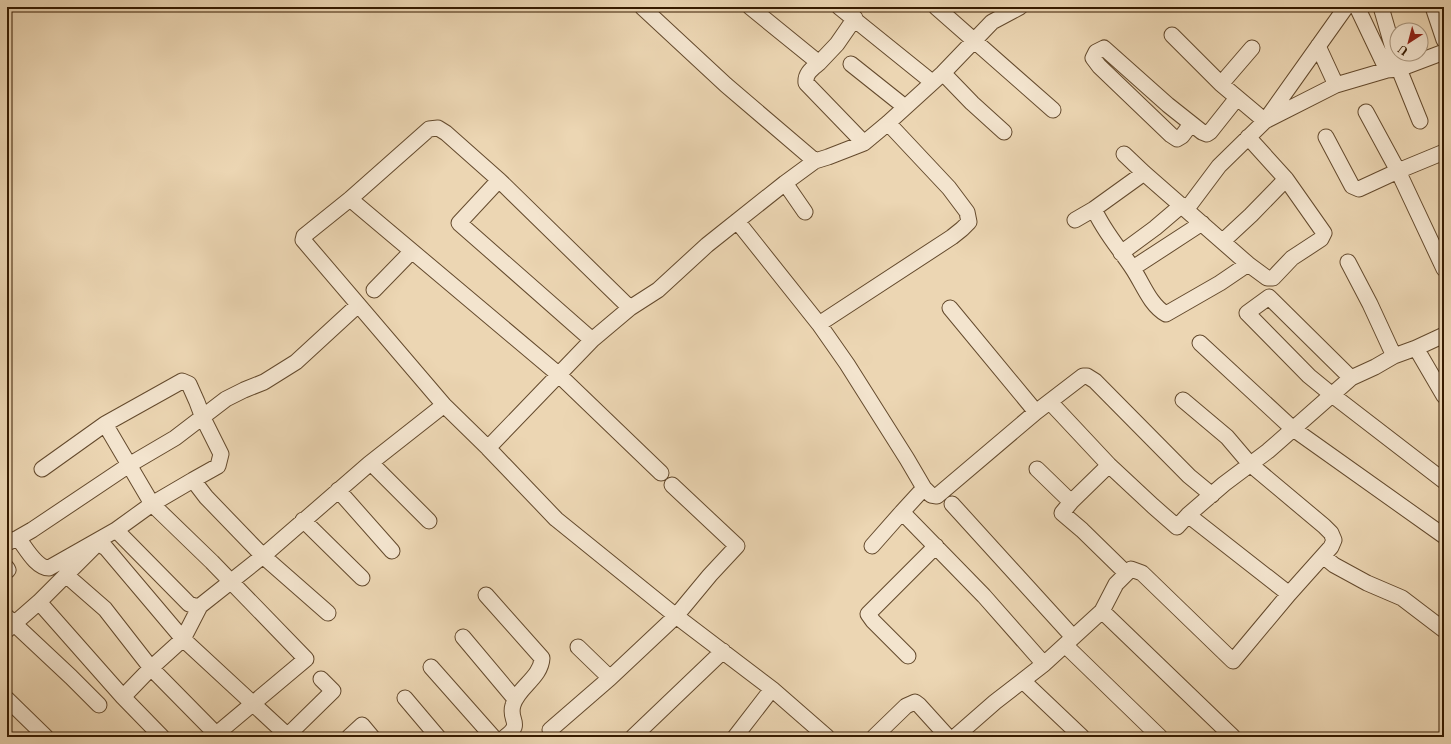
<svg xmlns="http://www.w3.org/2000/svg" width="1451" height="744" font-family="'Libre Caslon Text',serif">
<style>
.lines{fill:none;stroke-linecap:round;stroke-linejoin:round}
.minor-casing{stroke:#644a2d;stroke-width:17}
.minor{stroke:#f3e4ce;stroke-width:15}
</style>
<rect width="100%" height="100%" fill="#ecd6b3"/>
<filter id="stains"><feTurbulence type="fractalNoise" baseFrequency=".005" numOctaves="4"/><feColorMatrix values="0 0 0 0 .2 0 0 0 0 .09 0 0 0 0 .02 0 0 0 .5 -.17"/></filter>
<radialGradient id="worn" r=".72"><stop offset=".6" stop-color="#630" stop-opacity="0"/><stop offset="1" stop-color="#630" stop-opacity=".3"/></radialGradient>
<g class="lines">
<defs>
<path id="minor" d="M 642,7 L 726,85 L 815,161 L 828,157 L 864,143 L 888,123 L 943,73 L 992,22 L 1020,7
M 750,7 L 819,63 C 812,69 805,73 806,83 L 864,143
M 839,7 L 932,82
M 936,7 L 1053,110
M 1357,7 L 1387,70
M 1381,7 L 1399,69 L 1420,121
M 1433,7 L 1444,40
M 1172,35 L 1221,84 L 1265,121 L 1336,85 L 1387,70 L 1399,69 L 1444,52
M 1318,46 L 1336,85
M 819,63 L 837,44 L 855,18
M 851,64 L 905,107
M 943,73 L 972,103 L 1004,132
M 1221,84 L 1252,48
M 1366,112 L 1398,171 L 1444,269
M 1191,124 L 1182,136 L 1177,139 L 1171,135 L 1099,66 L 1093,58 L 1096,52 L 1104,48 L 1168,105 L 1202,132 L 1207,134 L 1210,132 L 1237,98
M 1326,137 L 1352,186 L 1359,189 L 1398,171 L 1444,152
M 1124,154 L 1144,173 L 1248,264 L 1267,278 L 1273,278 L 1292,258 L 1321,239 L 1324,233 L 1286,179 L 1248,137
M 499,180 L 459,223 L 592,340
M 785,183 L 805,212
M 350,199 L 558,374 L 661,473
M 1094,209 C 1104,232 1120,249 1133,269 C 1143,284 1150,305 1166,314 L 1220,283 L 1248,264
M 1186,210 L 1219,166 L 1265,121 L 1346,7
M 1075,220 L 1094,209 L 1144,173
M 737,221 L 819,324 L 952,237 L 962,229 L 969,222 L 967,212 L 949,188 L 888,123
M 1223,241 L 1251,215 L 1286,179
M 1121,253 L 1155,228 L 1182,205
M 1348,262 L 1370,304 L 1394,356
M 1133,268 L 1202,223
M 374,290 L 412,251
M 630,308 L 499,180 L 446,133 L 438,128 L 429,129 L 350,199 L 304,236 L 303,240 L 444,405 L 488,448 L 556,519 L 676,616 L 772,689 L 827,737
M 950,308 L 1036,412
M 819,324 L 847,364 L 907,459 L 924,488 L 931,495 L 937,496 L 1036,412 L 1083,376 L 1087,376 L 1095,381 L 1189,476 L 1212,495
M 1200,343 L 1292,428 L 1444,536
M 1416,348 L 1444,396
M 1351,378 L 1269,297 L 1247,313 L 1309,376 L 1331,394 L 1444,481
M 1050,402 L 1109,465 L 1153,506 L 1177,527 L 1188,515 L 1224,484 L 1268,451 L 1351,378 L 1375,367 L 1394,356 L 1416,348 L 1444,335
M 488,448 L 592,340 L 630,308 L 658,290 L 707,245 L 785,183 L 815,161
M 371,463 L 429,521
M 1109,465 L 1071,502 L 1062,513 L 1082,530 L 1126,573
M 42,469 L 105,424
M 1037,469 L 1071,502
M 193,480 L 218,466 L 221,454 L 203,418 L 197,402 L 189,384 L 182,381 L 105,424 L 152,504 L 212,562 L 306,659 L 213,737
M 924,488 L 902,512 L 984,596 L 1044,664
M 338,490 L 392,551
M 952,504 L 1073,637
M 1188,515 L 1289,594
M 303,520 L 362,578
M 116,530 L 189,604 L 195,606 L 200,606 L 263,556 L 369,464 L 444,405
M 18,538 C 26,548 36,568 49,568 L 116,530 L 152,504 L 193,480 L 206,497 L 263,556 L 328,613
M 7,543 L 18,538 L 32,530 L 129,465 L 175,438 L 226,399 L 244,390 L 264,382 L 296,362 L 358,305
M 872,546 L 902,512
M 1323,556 L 1334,565 L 1367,583 L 1402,598 L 1444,630
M 7,568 L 8,570 L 7,571
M 66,575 L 105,609 L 151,668 L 219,737
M 486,595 L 542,658 C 541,678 518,687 513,705 C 508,721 524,723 505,737
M 39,602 L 123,697 L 162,737
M 1102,611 L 1233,737
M 7,617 L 71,677 L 99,705
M 7,630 L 39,602 L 96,545 L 99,544 L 106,548 L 183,639 L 289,737
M 463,637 L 515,699
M 1065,645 L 1160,737
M 578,647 L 610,678 L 676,616 L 710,575 L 737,546 L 672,485
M 908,656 L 873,621 L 868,614 L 936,546
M 431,667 L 493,737
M 1023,681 L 1082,737
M 123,697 L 151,668 L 183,639 L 200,606
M 405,698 L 438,737
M 7,699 L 46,737
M 550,730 L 610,678
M 287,736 L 333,691 L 321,679
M 349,737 L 362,725 L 372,737
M 633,737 L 723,651
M 735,737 L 772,689
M 874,737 L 906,706 L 915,702 L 919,705 L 948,737
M 955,737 L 995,702 L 1044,664 L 1102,611 L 1116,584 L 1131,569 L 1142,573 L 1233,661 L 1289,594 L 1331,547 L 1334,540 L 1331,533 L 1324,526 L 1250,464 L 1227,437 L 1183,400"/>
</defs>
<use href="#minor" class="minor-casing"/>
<use href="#minor" class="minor"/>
</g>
<rect width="1451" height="744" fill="none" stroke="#ecd6b3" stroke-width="24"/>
<rect x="8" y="8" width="1435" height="728" fill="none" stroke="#361b00" stroke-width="2"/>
<rect x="12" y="12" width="1427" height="720" fill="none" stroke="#361b00"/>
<g transform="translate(1409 42) rotate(216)"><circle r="19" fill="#f3e4ce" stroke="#a7947c"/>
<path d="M0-3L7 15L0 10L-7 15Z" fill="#8f2418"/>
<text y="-6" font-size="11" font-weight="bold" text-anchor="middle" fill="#361b00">U</text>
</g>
<rect width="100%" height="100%" filter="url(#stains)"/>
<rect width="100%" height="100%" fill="url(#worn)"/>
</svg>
